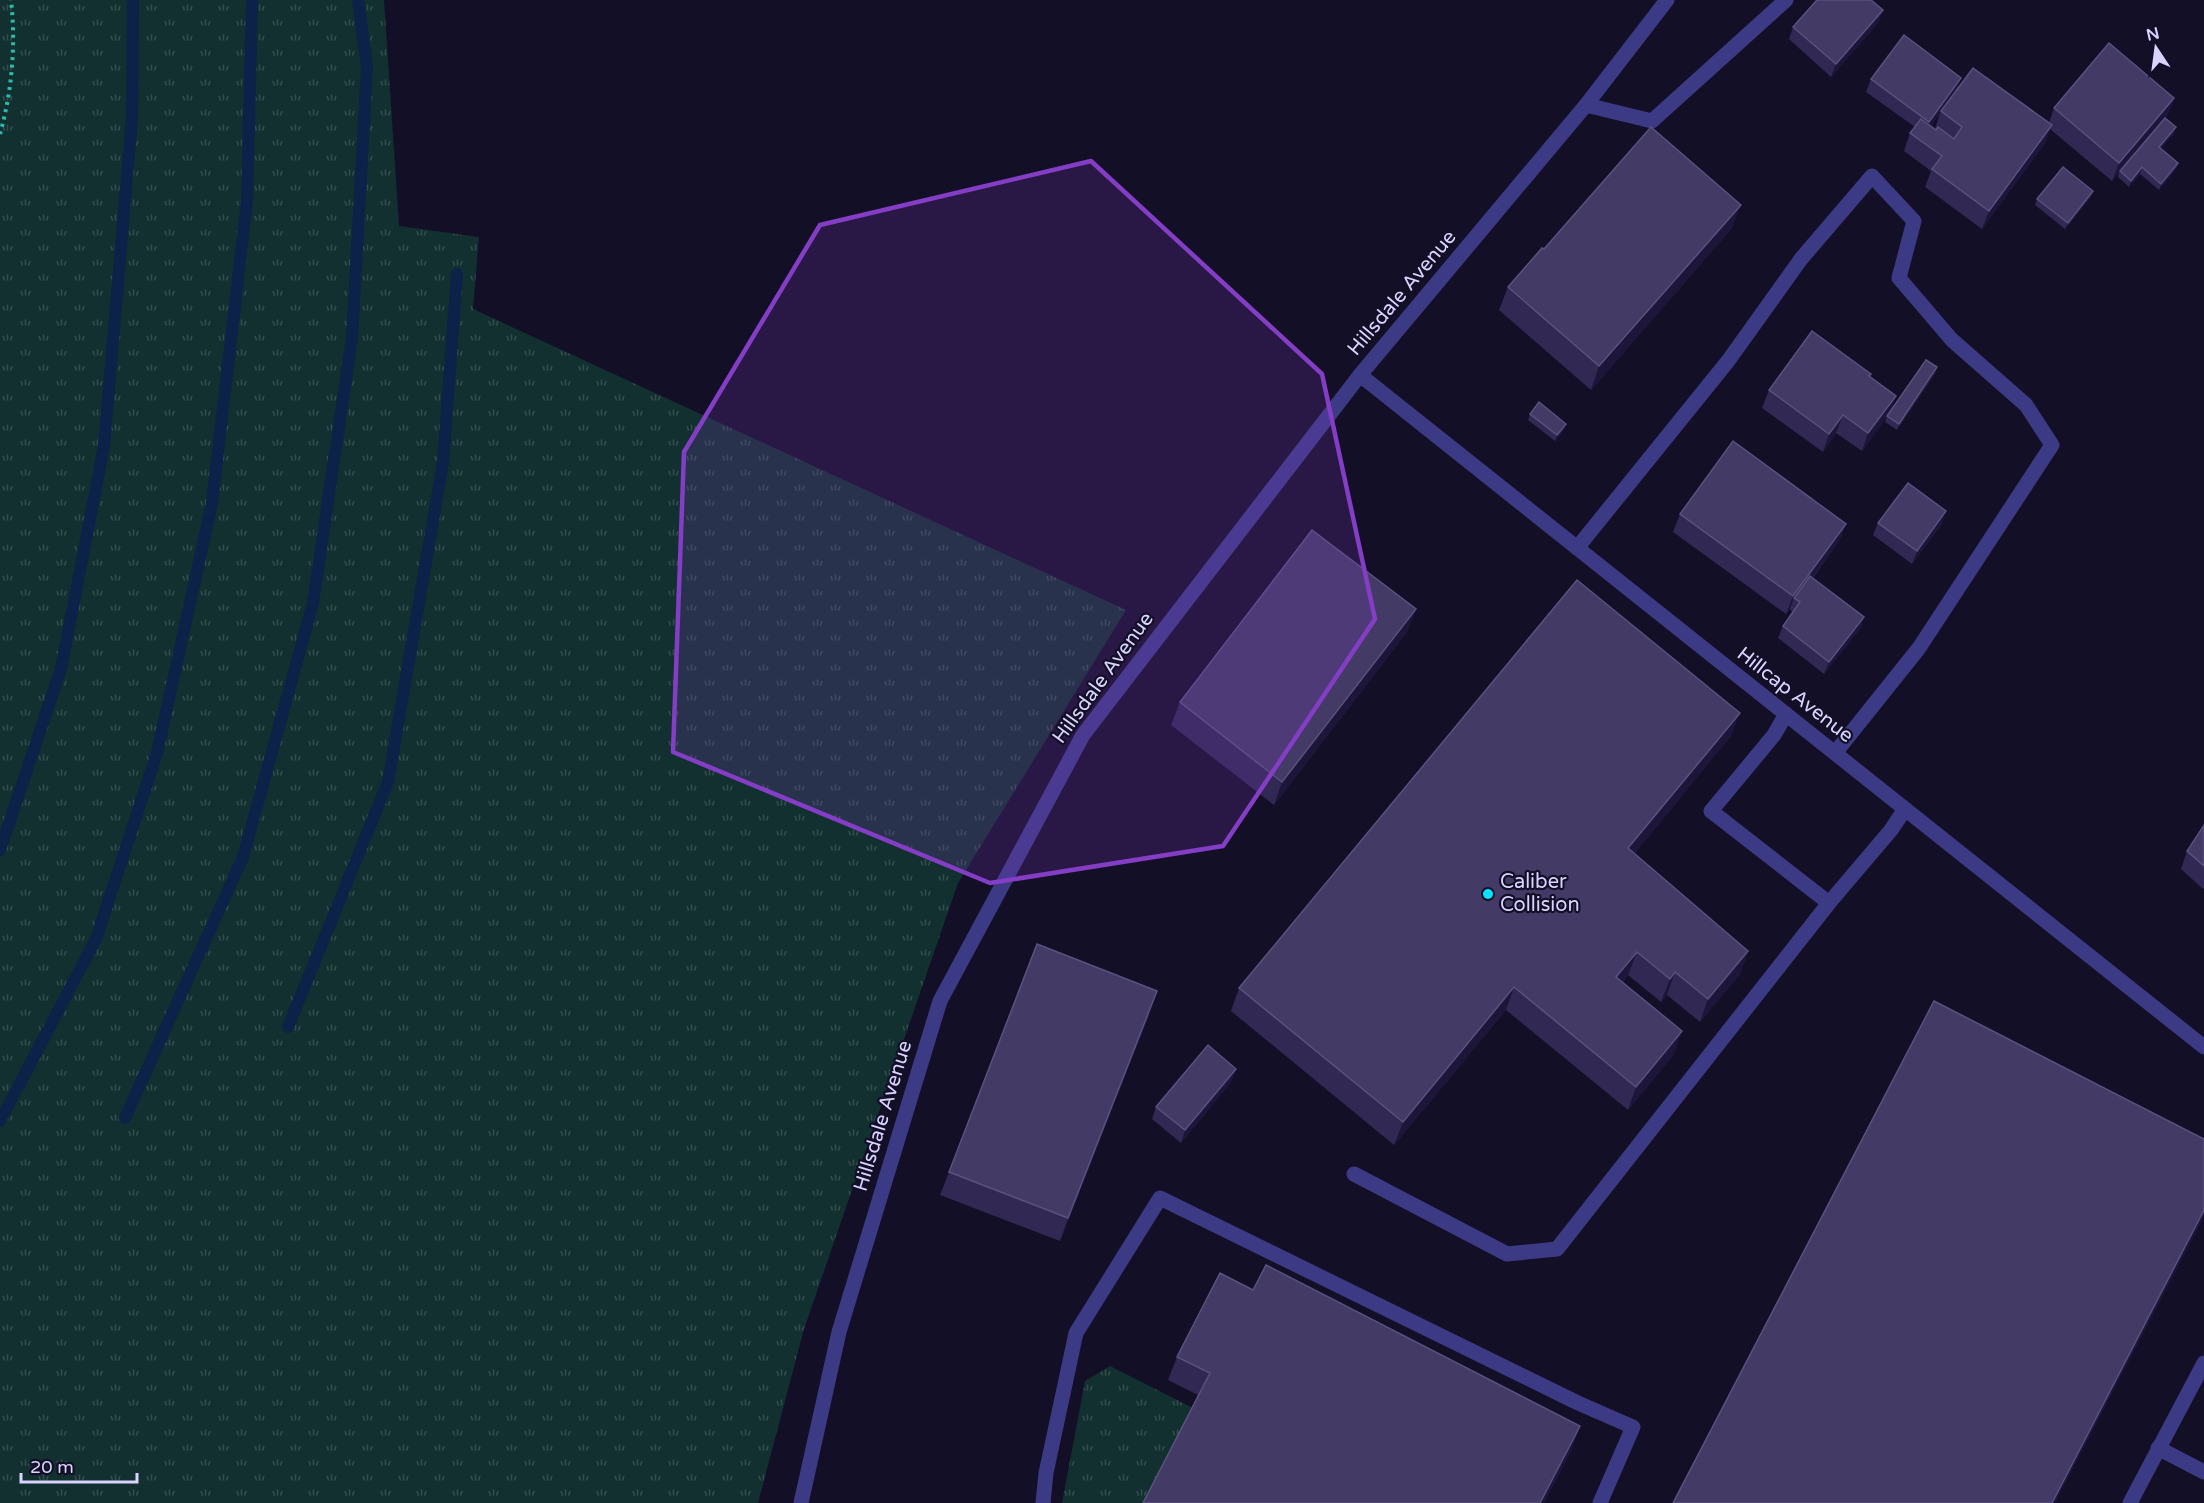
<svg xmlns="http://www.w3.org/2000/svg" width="2204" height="1503" font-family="'Varela Round',sans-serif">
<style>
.grass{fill:url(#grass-tufts)}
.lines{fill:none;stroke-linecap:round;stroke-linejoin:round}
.stream{stroke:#0c2248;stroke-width:12}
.path{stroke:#2fb8b0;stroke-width:4;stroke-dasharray:3 4.5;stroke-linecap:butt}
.lane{stroke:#3d3a85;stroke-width:15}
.street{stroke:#3d3a85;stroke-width:15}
.wall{fill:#312854;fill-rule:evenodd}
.shaded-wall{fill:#1d163a}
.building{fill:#433a66;stroke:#5a527e;stroke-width:1.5}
.marked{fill:#843dc5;fill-opacity:0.2;stroke:#843dc5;stroke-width:4.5;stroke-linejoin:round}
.poi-dot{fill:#00e5ff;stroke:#130f26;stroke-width:2}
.labels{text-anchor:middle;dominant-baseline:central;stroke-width:4.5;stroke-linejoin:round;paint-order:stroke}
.street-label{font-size:20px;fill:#d9d4ff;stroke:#130f26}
.poi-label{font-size:20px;fill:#d9d4ff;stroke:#130f26;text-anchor:start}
</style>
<defs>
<pattern id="grass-tufts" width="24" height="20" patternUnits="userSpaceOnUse" patternTransform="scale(1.5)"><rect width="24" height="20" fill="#12302f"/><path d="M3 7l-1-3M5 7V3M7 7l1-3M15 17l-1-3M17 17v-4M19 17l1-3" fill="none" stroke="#344d4e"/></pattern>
</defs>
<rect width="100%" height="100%" fill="#130f26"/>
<path class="grass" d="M 0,0 L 384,0 L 399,226 L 479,237 L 473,309 L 1126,610 L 958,883 L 804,1329 L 758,1503 L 0,1503 Z
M 1110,1366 L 1195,1409 L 1146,1503 L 1062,1503 L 1085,1381 Z"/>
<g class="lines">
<path class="stream" d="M 0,850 L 61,669 L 104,446 L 132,118 L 133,0
M 288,1027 L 388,782 L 443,463 L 457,274
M 125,1118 L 243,857 L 313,603 L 352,338 L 367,67 L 358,0
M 0,1121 L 96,939 L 157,753 L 212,503 L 247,201 L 252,0"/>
<path class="path" d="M 0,134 C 12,91 16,45 11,0"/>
<path class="lane" d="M 1586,105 L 1652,121 L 1786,0
M 1577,548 L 1728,361 L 1801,259 L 1872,176 L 1914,221 L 1899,278 L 1952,340 L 2026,405 L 2052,445 L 1919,648 L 1835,753
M 1786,714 L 1774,735 L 1711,811 L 1829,903 L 1891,830 L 1905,809
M 1354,1174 L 1507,1254 L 1557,1249 L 1829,903
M 2158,1448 L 2204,1472
M 1043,1503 L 1046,1473 L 1076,1333 L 1160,1198 L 1578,1403 L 1633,1427 L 1600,1503
M 2130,1503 L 2204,1363"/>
<path class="street" d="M 1360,375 L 2204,1047
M 801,1503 L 839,1332 L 940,1001 L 1083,735 L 1360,375 L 1586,105 L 1667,0"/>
</g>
<path class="wall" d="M 1883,10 L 1878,23 L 1831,77 L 1789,39 L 1793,27 Z
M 1961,78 L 1957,89 L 2049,123 L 2054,108 L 2174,98 L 2167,116 L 2166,118 L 2174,134 L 2161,148 L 2178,163 L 2176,169 L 2159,190 L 2140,174 L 2129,187 L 2118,177 L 2119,172 L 2112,181 L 2050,129 L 2045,143 L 1982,229 L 1925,187 L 1931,171 L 1904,151 L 1910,133 L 1915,127 L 1866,92 L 1871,79 ZM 1940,113 L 1935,129 L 1931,126 Z
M 2091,197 L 2065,229 L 2035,205 L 2037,199 Z
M 1732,228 L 1591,390 L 1499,310 L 1508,287 L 1544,249 Z
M 1937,367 L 1935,374 L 1897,430 L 1885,422 L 1887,416 L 1862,451 L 1836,433 L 1823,452 L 1762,408 L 1769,390 L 1870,377 L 1896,396 L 1889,413 Z
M 1530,414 L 1564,430 L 1555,441 L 1528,420 Z
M 1680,514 L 1846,524 L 1839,541 L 1813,578 L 1864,617 L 1860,629 L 1824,674 L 1778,638 L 1783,626 L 1792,612 L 1790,609 L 1786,614 L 1673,532 Z
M 1878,523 L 1942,524 L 1912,564 L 1873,535 Z
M 1416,609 L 1407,632 L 1274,805 L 1171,725 L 1180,702 Z
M 1731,736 L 1634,854 L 1748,951 L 1740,974 L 1700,1022 L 1667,995 L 1661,1002 L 1628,975 L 1623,982 L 1674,1054 L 1628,1110 L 1506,1010 L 1394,1145 L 1231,1011 L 1239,988 Z
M 2204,825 L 2204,888 L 2203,889 L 2181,869 L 2187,851 Z
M 1149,1015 L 1060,1241 L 940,1195 L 949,1172 Z
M 1232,1081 L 1181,1143 L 1152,1119 L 1156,1107 Z
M 1177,1357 L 1572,1449 L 1544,1503 L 1143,1503 L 1198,1395 L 1168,1380 Z"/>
<path class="shaded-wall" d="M 1883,10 L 1878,23 L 1831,77 L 1836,64 Z
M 1961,78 L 1957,90 L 1925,134 L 1929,122 Z
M 2174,98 L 2167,116 L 2112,181 L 2119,163 Z
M 2052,125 L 2045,143 L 1982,229 L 1989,211 Z
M 2176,127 L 2174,134 L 2157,153 L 2159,147 Z
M 2178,163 L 2176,169 L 2159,190 L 2161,184 Z
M 2142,167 L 2140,174 L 2129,187 L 2131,181 Z
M 2093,191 L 2091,197 L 2065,229 L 2068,223 Z
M 1741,205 L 1732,228 L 1591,390 L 1599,366 Z
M 1937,367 L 1935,374 L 1897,430 L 1899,424 Z
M 1896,396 L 1889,414 L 1862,451 L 1868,433 Z
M 1843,415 L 1836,433 L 1823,452 L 1829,434 Z
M 1566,424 L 1564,430 L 1555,441 L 1557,435 Z
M 1946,511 L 1942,524 L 1912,564 L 1917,551 Z
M 1846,524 L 1839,541 L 1796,600 L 1794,598 L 1790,609 L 1786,614 L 1793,596 Z
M 1416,609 L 1407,632 L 1274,805 L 1282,782 Z
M 1864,617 L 1860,629 L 1824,674 L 1829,662 Z
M 1740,713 L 1731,736 L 1620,872 L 1628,848 Z
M 1748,951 L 1740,974 L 1700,1022 L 1708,999 Z
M 1637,952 L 1628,975 L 1608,1000 L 1616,977 Z
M 1675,972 L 1667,995 L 1661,1002 L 1670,979 Z
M 1514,987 L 1506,1010 L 1394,1145 L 1403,1122 Z
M 1157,991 L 1149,1015 L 1060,1241 L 1068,1218 Z
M 1682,1031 L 1674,1054 L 1628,1110 L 1636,1087 Z
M 1236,1069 L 1232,1081 L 1181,1143 L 1185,1130 Z
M 2204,1210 L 2204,1217 L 2055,1503 L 2052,1503 Z
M 1580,1426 L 1572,1449 L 1544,1503 L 1540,1503 Z"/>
<path class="building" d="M 1817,0 L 1871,0 L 1883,10 L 1836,64 L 1793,27 Z
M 1904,35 L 1961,78 L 1929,122 L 1871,79 Z
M 2109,43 L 2174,98 L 2119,163 L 2054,108 Z
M 1973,68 L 2052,125 L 1989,211 L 1932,169 L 1942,156 L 1910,133 L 1921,119 L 1936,130 L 1938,127 L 1954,139 L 1962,127 L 1941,111 Z
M 2165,118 L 2176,127 L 2159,147 L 2178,163 L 2161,184 L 2142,167 L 2131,181 L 2120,171 Z
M 1651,127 L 1741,205 L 1599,366 L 1508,287 L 1542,248 L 1544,249 Z
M 2063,167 L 2093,191 L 2068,223 L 2037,199 Z
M 1812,331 L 1871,374 L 1869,376 L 1896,396 L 1868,433 L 1843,415 L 1829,434 L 1769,390 Z
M 1926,360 L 1937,367 L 1899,424 L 1887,416 Z
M 1539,402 L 1566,424 L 1557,435 L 1530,414 Z
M 1733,441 L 1846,524 L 1793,596 L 1680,514 Z
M 1908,483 L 1946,511 L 1917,551 L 1878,523 Z
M 1312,530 L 1416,609 L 1282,782 L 1180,702 Z
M 1810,576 L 1864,617 L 1829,662 L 1783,626 L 1800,602 L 1794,598 Z
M 1577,580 L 1740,713 L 1628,848 L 1748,951 L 1708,999 L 1675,972 L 1670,979 L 1637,952 L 1616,977 L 1682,1031 L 1636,1087 L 1514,987 L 1403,1122 L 1239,988 Z
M 2204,825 L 2204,866 L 2187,851 Z
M 1037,944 L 1157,991 L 1068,1218 L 949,1172 Z
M 1934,1001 L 2204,1139 L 2204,1210 L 2052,1503 L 1673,1503 Z
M 1208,1045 L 1236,1069 L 1185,1130 L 1156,1107 Z
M 1266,1265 L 1580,1426 L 1540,1503 L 1143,1503 L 1210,1373 L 1177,1357 L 1220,1273 L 1253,1290 Z"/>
<path class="marked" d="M 1091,161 L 1322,374 L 1375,619 L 1223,846 L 990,883 L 673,752 L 684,452 L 820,225 Z"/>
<circle class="poi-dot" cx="1488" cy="894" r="6"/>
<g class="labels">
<g class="street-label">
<text transform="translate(1402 293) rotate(-50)">Hillsdale Avenue</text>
<text transform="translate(1103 678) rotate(-54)">Hillsdale Avenue</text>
<text transform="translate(1795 695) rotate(38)">Hillcap Avenue</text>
<text transform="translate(883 1116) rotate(-73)">Hillsdale Avenue</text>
</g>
<g class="poi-label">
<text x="1500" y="882">Caliber<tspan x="1500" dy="23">Collision</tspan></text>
</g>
</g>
<g transform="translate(2156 48) rotate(347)" stroke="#130f26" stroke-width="4.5" paint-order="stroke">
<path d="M0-4.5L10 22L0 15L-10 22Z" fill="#d9d4ff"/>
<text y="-9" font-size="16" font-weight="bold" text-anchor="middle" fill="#d9d4ff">N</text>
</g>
<path d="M21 1473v9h116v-9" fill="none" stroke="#d9d4ff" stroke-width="3"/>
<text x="30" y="1473" font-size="18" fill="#d9d4ff" stroke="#130f26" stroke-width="4.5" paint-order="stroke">20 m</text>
</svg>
